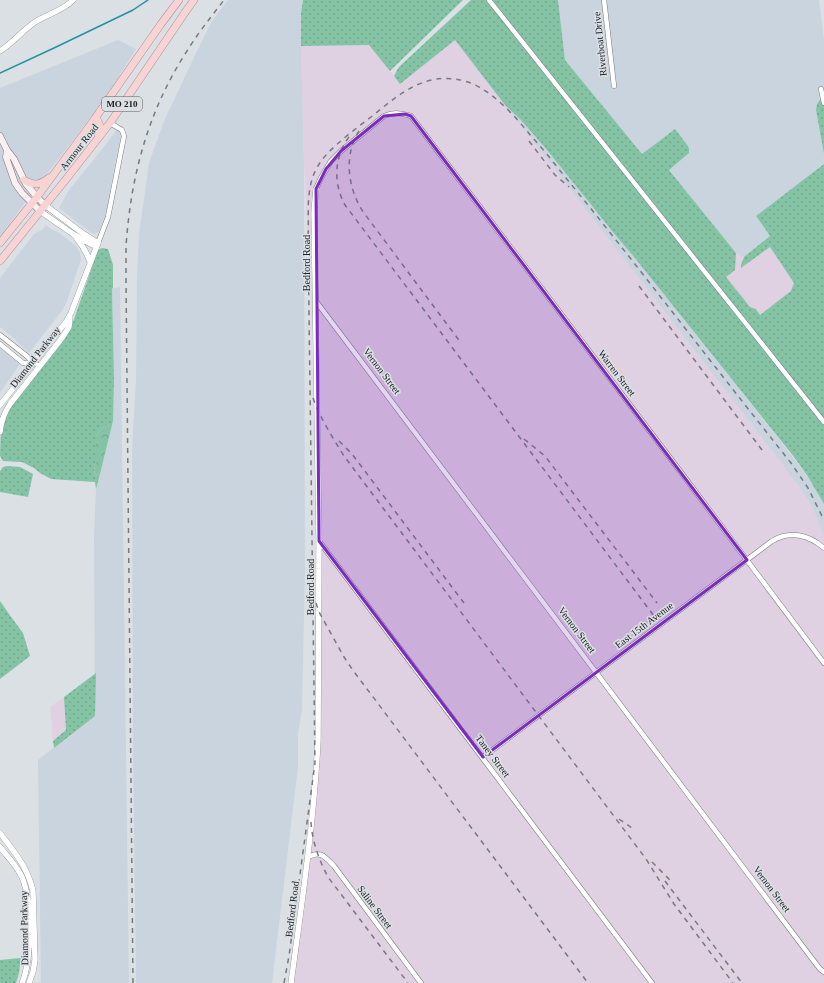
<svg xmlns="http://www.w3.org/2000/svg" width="824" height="983" font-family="'Times New Roman',serif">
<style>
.built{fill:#cad4de}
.industrial{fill:#dfd0e2}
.grass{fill:url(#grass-dots)}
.forest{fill:url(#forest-crowns)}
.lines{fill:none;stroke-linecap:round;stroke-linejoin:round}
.stream{stroke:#22939d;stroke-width:1.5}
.minor-casing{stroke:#787c80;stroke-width:5.5}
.tertiary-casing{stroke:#787c80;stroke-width:6}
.secondary-casing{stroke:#787c80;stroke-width:7}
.trunk-casing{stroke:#ac8e90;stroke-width:8}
.minor{stroke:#fff;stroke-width:4.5}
.tertiary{stroke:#fff;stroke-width:5.5}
.secondary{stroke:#fdeeef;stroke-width:6}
.trunk{stroke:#f8d3d4;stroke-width:7}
.rail{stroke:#767a7d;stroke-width:1.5;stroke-dasharray:5 5;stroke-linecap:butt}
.marked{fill:#7b2cbf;fill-opacity:0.2;stroke:#7b2cbf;stroke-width:3;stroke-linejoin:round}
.labels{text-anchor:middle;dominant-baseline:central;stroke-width:3;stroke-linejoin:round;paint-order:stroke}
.shield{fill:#dbe0e5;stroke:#585b5d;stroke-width:1}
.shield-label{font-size:9px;font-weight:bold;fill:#202223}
.street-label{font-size:10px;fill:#202223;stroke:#dbe0e5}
</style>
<defs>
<pattern id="grass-dots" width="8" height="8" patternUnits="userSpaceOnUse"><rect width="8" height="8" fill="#84c3a4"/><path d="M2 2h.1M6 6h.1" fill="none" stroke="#72a78d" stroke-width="1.8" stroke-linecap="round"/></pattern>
<pattern id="forest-crowns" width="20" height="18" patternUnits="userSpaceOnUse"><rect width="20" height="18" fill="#84c3a4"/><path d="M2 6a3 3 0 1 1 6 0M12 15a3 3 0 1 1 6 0" fill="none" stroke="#72a78d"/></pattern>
</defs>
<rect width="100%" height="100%" fill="#dbe0e5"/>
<path class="built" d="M 228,0 L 303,0 L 301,13 L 301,46 L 304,163 L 305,569 L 302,710 L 298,734 L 298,767 L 272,983 L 136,983 L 133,746 L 132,450 L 136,379 L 137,276 L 139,234 L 149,163 L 164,121 L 197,51 L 212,21 Z
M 558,0 L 819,0 L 824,39 L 824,94 L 816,110 L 824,154 L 824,164 L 756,216 L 770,236 L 744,257 L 736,253 L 669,170 L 675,129 L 642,154 L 565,60 Z
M 118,40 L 136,49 L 108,94 L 0,236 L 0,88 Z
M 505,105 L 521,120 L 547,150 L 617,237 L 635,257 L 807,475 L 824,504 L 824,537 L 813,509 L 807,498 L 776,456 Z
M 118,128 L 120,130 L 121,136 L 113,174 L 108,205 L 105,216 L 99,231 L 97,233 L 94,234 L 90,232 L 59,208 L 69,190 L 99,153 Z
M 46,225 L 51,229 L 58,232 L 76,246 L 80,253 L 81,260 L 66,304 L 61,312 L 29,353 L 11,336 L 0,327 L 0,278 L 34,234 L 43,229 Z
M 120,287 L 129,983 L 41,983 L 38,760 L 95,716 L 94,536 L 96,489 L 113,421 L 114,380 L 112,289 Z
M 0,348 L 20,364 L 0,393 Z"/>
<path class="industrial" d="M 455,40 L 776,456 L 807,498 L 813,509 L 820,525 L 824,537 L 824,983 L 290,983 L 318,750 L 317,408 L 304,163 L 301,46 L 370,45 L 400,84 Z
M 770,247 L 794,283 L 792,291 L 760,315 L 756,309 L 750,307 L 726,277 L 735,270 L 736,253 L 744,257 L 742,259 L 741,268 Z
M 64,697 L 66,730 L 53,741 L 50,707 Z"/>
<path class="grass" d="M 303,0 L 463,0 L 390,71 L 369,45 L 301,46 L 301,13 Z
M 471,0 L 558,0 L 565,60 L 642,154 L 675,129 L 688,146 L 689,149 L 689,153 L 669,170 L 736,253 L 735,270 L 726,277 L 750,307 L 756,309 L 760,315 L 791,291 L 794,283 L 770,247 L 741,268 L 741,265 L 744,257 L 770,236 L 756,216 L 824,164 L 824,504 L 807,475 L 794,457 L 635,258 L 617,237 L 547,150 L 521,120 L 505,105 L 455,40 L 400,84 L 394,76 L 397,70 L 400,66 Z
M 824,94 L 824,154 L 816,110 L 817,104 Z
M 102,248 L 108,249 L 113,265 L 113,288 L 112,289 L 114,380 L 113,421 L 112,425 L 108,425 L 101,429 L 96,436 L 96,461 L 94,466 L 95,476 L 100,474 L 96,489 L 95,482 L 51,479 L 40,473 L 34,468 L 22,462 L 3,461 L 0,456 L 1,426 L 4,414 L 72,325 L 98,250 Z
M 7,466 L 20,467 L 33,474 L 28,497 L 0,492 L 0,471 L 3,467 Z
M 0,601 L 9,614 L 23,633 L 30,656 L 0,679 Z
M 96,673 L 95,716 L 54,748 L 53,741 L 66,730 L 64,697 Z
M 21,958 L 19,973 L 16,983 L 0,983 L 0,960 Z"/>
<path class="forest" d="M 108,425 L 112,425 L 100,474 L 95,476 L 94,466 L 96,461 L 96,436 L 101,429 Z"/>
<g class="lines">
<path class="stream" d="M 0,73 L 54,48 L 133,10 L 148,0"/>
<defs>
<path id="minor" d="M 489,0 L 824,422
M 604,0 L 614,86
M 821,89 L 824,103
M 316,189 L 321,178 L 331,161 L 341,151 L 384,116 C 394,112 401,113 411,116 L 683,475 L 824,663
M 98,243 L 108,217 L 124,136 L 122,130 L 110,123
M 315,300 L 804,948 L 820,969 L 824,972
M 0,335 L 28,357 L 33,363 L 40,366
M 0,344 L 23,363 L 33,363
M 319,541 C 430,688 541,836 652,983
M 483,757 L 772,541 C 790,530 809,535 824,548
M 308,857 C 321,850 325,857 334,866 L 421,983"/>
<path id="tertiary" d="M 0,51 C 13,43 22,31 35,22 C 47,14 63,11 73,0
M 45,205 L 81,232 L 98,243
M 40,211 L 73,234 L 85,241 L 93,245 L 98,243
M 77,239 C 83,246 87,253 90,262
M 0,405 L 66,322 L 71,313 L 98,243
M 0,432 C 1,421 4,413 10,404 L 62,338 L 69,327 L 70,317
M 0,833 C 15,853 27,866 33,891 L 35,960 L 33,972 L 29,983
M 0,847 C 7,856 17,866 22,877 C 32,901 32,959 22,983
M 291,983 C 302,902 314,821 318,740 L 319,541 L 314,212 L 316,189"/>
<path id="secondary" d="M 0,136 L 7,150 L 14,159 L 26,184 L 37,197 L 45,205
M 7,150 L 6,157 L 15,183 L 22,193 L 40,211"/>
<path id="trunk" d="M 96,117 L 100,126 L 98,138
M 24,180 C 34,186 40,185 49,178
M 0,243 L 37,197 L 96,117 L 161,24 L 179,0
M 0,261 L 67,178 L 110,123 L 186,11 L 194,0"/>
</defs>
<use href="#minor" class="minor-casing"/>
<use href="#tertiary" class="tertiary-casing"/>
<use href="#secondary" class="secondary-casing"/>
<use href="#trunk" class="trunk-casing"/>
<use href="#minor" class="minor"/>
<use href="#tertiary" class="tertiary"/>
<use href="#secondary" class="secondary"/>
<use href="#trunk" class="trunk"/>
<path class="rail" d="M 359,131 C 343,156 348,190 364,213 L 461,343
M 349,137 C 334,157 333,183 345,205 L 657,620
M 529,141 L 555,175 L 569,187
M 639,286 L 762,450
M 313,398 C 320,418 333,438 344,456 L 646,859 L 674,904 L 733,983
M 524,439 L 545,456 L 551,464 L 657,603
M 339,441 L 352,454 L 464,603
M 316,603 L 319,612 L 344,657 L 352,669 L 588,983
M 619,819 L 635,830
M 311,822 C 312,841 319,860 328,877 L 408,983
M 652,862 L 673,883
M 665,881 L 742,983
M 133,983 L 126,282 C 126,270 126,258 126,246 C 131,175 148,111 187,51 C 198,33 211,17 224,0
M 284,983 L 289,956 L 315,763 L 308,238 C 309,221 307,204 310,188 C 314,163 330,150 349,134 C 358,127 367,120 376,113 C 404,90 430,70 468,82 C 493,91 515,116 531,136 C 545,151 557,167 570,183 C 589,206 608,230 627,254 C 682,324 736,394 791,463 L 808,488 L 824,520"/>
</g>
<path class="marked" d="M 405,114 L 411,116 L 747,560 L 483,757 L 319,541 L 316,189 L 326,169 L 341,151 L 384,116 Z"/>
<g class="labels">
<rect class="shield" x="102" y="97" width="40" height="14" rx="3"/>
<g class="shield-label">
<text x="122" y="104">MO 210</text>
</g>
<g class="street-label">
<text transform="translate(600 44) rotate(-96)">Riverboat Drive</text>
<text transform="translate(79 147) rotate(-52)">Armour Road</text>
<text transform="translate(306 263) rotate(-90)">Bedford Road</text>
<text transform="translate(35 357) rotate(-52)">Diamond Parkway</text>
<text transform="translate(382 371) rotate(53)">Vernon Street</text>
<text transform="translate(617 373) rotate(53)">Warren Street</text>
<text transform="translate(310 587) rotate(-90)">Bedford Road</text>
<text transform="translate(644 625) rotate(-37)">East 15th Avenue</text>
<text transform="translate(577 630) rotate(53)">Vernon Street</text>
<text transform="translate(493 756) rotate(53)">Taney Street</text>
<text transform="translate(772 889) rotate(53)">Vernon Street</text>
<text transform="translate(375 907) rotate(53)">Saline Street</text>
<text transform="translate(292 909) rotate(-83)">Bedford Road</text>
<text transform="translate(24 928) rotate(-91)">Diamond Parkway</text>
</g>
</g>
</svg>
